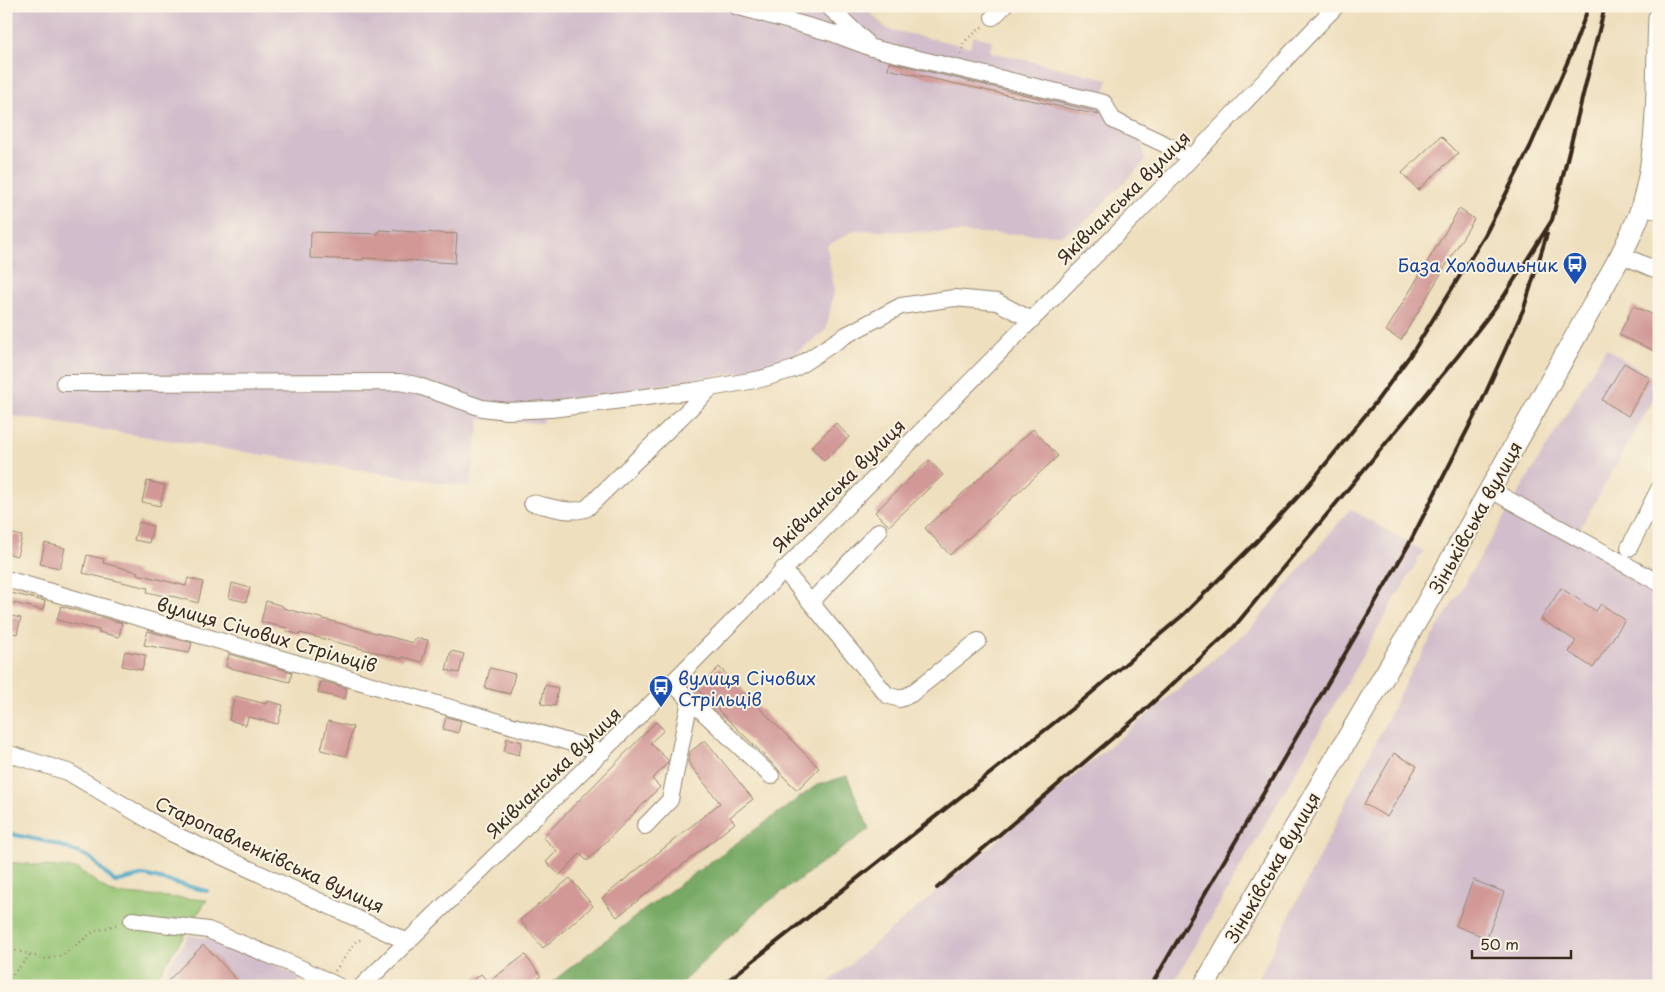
<svg xmlns="http://www.w3.org/2000/svg" width="1665" height="992" font-family="'Playpen Sans',sans-serif">
<style>
.industrial{fill:#d1bdcb}
.green{fill:#96c575;stroke:#68784a}
.forest{fill:#78aa66;stroke:#5a6a42}
.lines{fill:none;stroke-linecap:round;stroke-linejoin:round}
.stream{stroke:#47a6c6;stroke-width:4}
.building{fill:#d19896}
.minor-casing{stroke:#94846e;stroke-width:18}
.major-casing{stroke:#94846e;stroke-width:23}
.path{stroke:#94846e;stroke-width:2.5;stroke-dasharray:1 4;stroke-linecap:butt}
.minor{stroke:#fff;stroke-width:16}
.major{stroke:#fff;stroke-width:21}
.rail{stroke:#3b2a1e;stroke-width:4}
.labels{text-anchor:middle;dominant-baseline:central;stroke-width:4;stroke-linejoin:round;paint-order:stroke}
.street-label{font-size:18px;fill:#3b2a1e;stroke:#fcf5e5}
.transit-label{font-size:18px;fill:#164399;stroke:#fcf5e5;text-anchor:end}
</style>
<rect width="100%" height="100%" fill="#fcf5e5"/>
<filter id="ink" filterUnits="userSpaceOnUse"><feTurbulence type="fractalNoise" baseFrequency=".02" numOctaves="2"/><feDisplacementMap in="SourceGraphic" scale="10" xChannelSelector="R" yChannelSelector="G"/><feConvolveMatrix kernelMatrix="1 2 1 2 8 2 1 2 1" color-interpolation-filters="sRGB"/></filter>
<filter id="wash" filterUnits="userSpaceOnUse"><feTurbulence type="fractalNoise" baseFrequency=".0096" numOctaves="4" result="noise"/><feDisplacementMap in="SourceGraphic" scale="20" xChannelSelector="R" yChannelSelector="G"/><feGaussianBlur stdDeviation="1.12" result="paint"/><feColorMatrix in="noise" values="0 0 0 0 0 0 0 0 0 0 0 0 0 0 0 0 0 1.4 0 .05"/><feComposite in="paint" operator="in"/></filter>
<g filter="url(#wash)">
<rect width="100%" height="100%" fill="#eedfbe"/>
<path class="industrial" d="M 6,6 L 863,6 L 887,29 L 970,47 L 973,36 L 992,40 L 990,52 L 1108,79 L 1103,101 L 1142,141 L 1145,161 L 1083,224 L 1061,235 L 855,230 L 827,246 L 834,291 L 826,330 L 780,366 L 550,402 L 542,423 L 480,419 L 470,487 L 6,415 Z
M 1606,348 L 1659,382 L 1659,390 L 1578,532 L 1659,577 L 1659,986 L 1255,986 L 1408,677 Z
M 1350,509 L 1423,551 L 1172,986 L 824,986 L 1252,627 Z
M 189,935 L 231,943 L 302,978 L 294,986 L 156,986 Z"/>
<path class="green" d="M 6,862 L 78,869 L 111,893 L 207,900 L 151,986 L 6,986 Z"/>
<path class="forest" d="M 847,776 L 869,829 L 761,907 L 678,986 L 547,986 L 644,910 L 817,785 Z"/>
<g class="lines">
<path class="stream" d="M 6,833 L 53,843 L 89,857 L 115,882 L 144,875 L 207,891"/>
</g>
<g id="blocks">
<path class="building" d="M 889,62 L 1097,112 L 1099,115 L 888,69 Z
M 1441,136 L 1458,153 L 1418,190 L 1402,173 Z
M 1459,209 L 1474,219 L 1401,340 L 1386,331 Z
M 379,230 L 457,234 L 455,263 L 363,258 L 363,260 L 310,258 L 311,232 L 378,234 Z
M 1633,306 L 1659,317 L 1659,353 L 1619,335 Z
M 1624,363 L 1650,378 L 1628,416 L 1602,400 Z
M 836,423 L 849,437 L 824,461 L 811,447 Z
M 1033,429 L 1058,456 L 950,555 L 925,528 Z
M 929,460 L 943,475 L 889,526 L 875,512 Z
M 147,481 L 165,485 L 160,506 L 142,502 Z
M 139,522 L 153,526 L 149,543 L 134,540 Z
M 9,533 L 22,536 L 17,556 L 6,553 L 6,544 Z
M 45,543 L 65,548 L 60,568 L 40,564 Z
M 87,555 L 104,559 L 103,563 L 138,572 L 137,574 L 186,586 L 188,578 L 203,582 L 198,603 L 168,595 L 168,597 L 147,592 L 148,588 L 83,573 Z
M 232,583 L 250,588 L 246,602 L 229,598 Z
M 1561,588 L 1596,611 L 1601,604 L 1625,620 L 1593,668 L 1569,652 L 1576,641 L 1541,619 Z
M 11,593 L 45,601 L 43,610 L 9,602 Z
M 266,601 L 283,606 L 283,608 L 413,643 L 415,638 L 428,640 L 422,662 L 403,657 L 402,659 L 300,633 L 300,635 L 286,631 L 287,628 L 261,622 Z
M 61,606 L 122,623 L 119,637 L 98,632 L 99,630 L 57,620 Z
M 6,615 L 21,618 L 17,634 L 6,631 Z
M 148,631 L 192,643 L 189,653 L 144,645 Z
M 125,651 L 146,655 L 142,670 L 122,666 Z
M 451,651 L 464,654 L 459,673 L 446,670 Z
M 229,654 L 292,672 L 290,682 L 226,667 Z
M 719,667 L 819,768 L 797,790 L 781,774 L 778,769 L 697,689 Z
M 490,668 L 515,674 L 510,694 L 485,688 Z
M 321,681 L 347,688 L 345,699 L 318,693 Z
M 545,685 L 558,688 L 555,706 L 541,704 Z
M 235,696 L 266,704 L 267,701 L 283,705 L 278,724 L 248,717 L 246,725 L 229,720 Z
M 446,717 L 461,721 L 458,733 L 443,729 Z
M 328,721 L 353,727 L 346,756 L 321,750 Z
M 656,722 L 664,730 L 650,743 L 668,760 L 667,764 L 652,779 L 660,787 L 587,861 L 580,854 L 560,875 L 546,862 L 557,851 L 543,837 Z
M 507,738 L 522,742 L 519,755 L 504,751 Z
M 705,740 L 753,799 L 730,817 L 735,823 L 617,917 L 602,898 L 720,803 L 688,762 L 690,752 Z
M 1394,753 L 1417,766 L 1387,817 L 1364,804 Z
M 570,878 L 593,906 L 543,948 L 520,920 Z
M 1473,880 L 1504,892 L 1487,938 L 1456,926 Z
M 203,945 L 216,957 L 242,986 L 163,986 Z
M 525,955 L 541,976 L 528,986 L 465,986 L 481,974 L 488,982 Z"/>
</g>
</g>
<g filter="url(#ink)">
<use href="#blocks" fill-opacity="0" stroke="#94846e" stroke-width="1"/>
<g class="lines">
<defs>
<path id="minor" d="M 736,6 L 832,33 L 872,48 L 1104,103 L 1113,120 L 1192,157
M 828,6 L 865,41
M 993,17 L 1004,6
M 1642,208 L 1659,211
M 1621,255 L 1659,271
M 64,383 L 399,382 L 416,385 L 482,408 L 507,411 L 551,409 L 693,391 L 761,379 L 794,369 L 846,335 L 901,306 L 954,298 L 997,302 L 1030,319
M 1491,490 L 1659,583
M 532,503 C 549,506 570,515 587,508 L 711,388
M 1629,548 L 1659,489
M 783,569 L 887,695 L 900,699 L 911,694 L 978,641
M 6,579 L 603,752
M 811,602 L 879,531
M 672,683 L 771,776
M 6,753 L 68,772 L 169,832 L 408,942
M 645,826 L 670,800 L 690,700
M 132,920 L 208,930 L 294,965 L 338,986
M 362,986 L 656,699 L 1178,172 L 1336,6"/>
<path id="major" d="M 1204,986 L 1289,838 L 1424,608 L 1621,255 C 1628,240 1636,225 1641,209 C 1660,148 1656,81 1659,18"/>
</defs>
<use href="#minor" class="minor-casing"/>
<use href="#major" class="major-casing"/>
<path class="path" d="M 961,54 L 964,42 L 983,26
M 6,948 L 46,959 L 63,955 L 93,932 L 119,924
M 335,971 L 356,941 L 364,939
M 6,982 L 30,955"/>
<use href="#minor" class="minor"/>
<use href="#major" class="major"/>
<path class="rail" d="M 937,888 L 1136,718 L 1234,627 L 1457,357 L 1504,296 L 1552,220 L 1605,6
M 721,986 L 1083,700 L 1183,615 L 1258,540 L 1306,488 L 1376,402 L 1414,350 L 1485,235 L 1530,147 L 1571,54 L 1589,6
M 1151,986 L 1408,546 L 1482,401 L 1524,308 L 1547,234"/>
</g>
</g>
<defs>
<symbol id="bus-pin" viewBox="-11 -11 22 30"><path d="M0 17L-7.5 6A9.5 9.5 0 1 1 7.5 6Z" fill="#1a4fb4" stroke="#fcf5e5"/><path d="M-5-6H5V4H4V6H2V4H-2V6H-4V4H-5ZM-3.5-4V0h7V-4ZM-3.5 1.2v1.5H-2V1.2ZM2 1.2v1.5H3.5V1.2Z" fill="#fff"/></symbol>
</defs>
<g fill-rule="evenodd">
<use href="#bus-pin" x="1561" y="250" width="28" height="38"/>
<use href="#bus-pin" x="647" y="673" width="28" height="38"/>
</g>
<g class="labels">
<g class="street-label">
<text transform="translate(1123 197) rotate(-45)">Яківчанська вулиця</text>
<text transform="translate(838 485) rotate(-45)">Яківчанська вулиця</text>
<text transform="translate(1475 517) rotate(-61)">Зіньківська вулиця</text>
<text transform="translate(267 634) rotate(16)">вулиця Січових Стрільців</text>
<text transform="translate(553 772) rotate(-44)">Яківчанська вулиця</text>
<text transform="translate(270 854) rotate(25)">Старопавленківська вулиця</text>
<text transform="translate(1272 867) rotate(-60)">Зіньківська вулиця</text>
</g>
<g class="transit-label">
<text x="1558" y="264">База Холодильник</text>
<text x="678" y="677" text-anchor="start">вулиця Січових<tspan x="678" dy="21">Стрільців</tspan></text>
</g>
</g>
<rect width="1665" height="992" fill="none" stroke="#fcf5e5" stroke-width="25"/>
<path d="M1472 950v8h99v-8" fill="none" stroke="#3b2a1e" stroke-width="2.5"/>
<text x="1480" y="950" font-size="15" fill="#3b2a1e" stroke="#fcf5e5" stroke-width="4" paint-order="stroke">50 m</text>
</svg>
